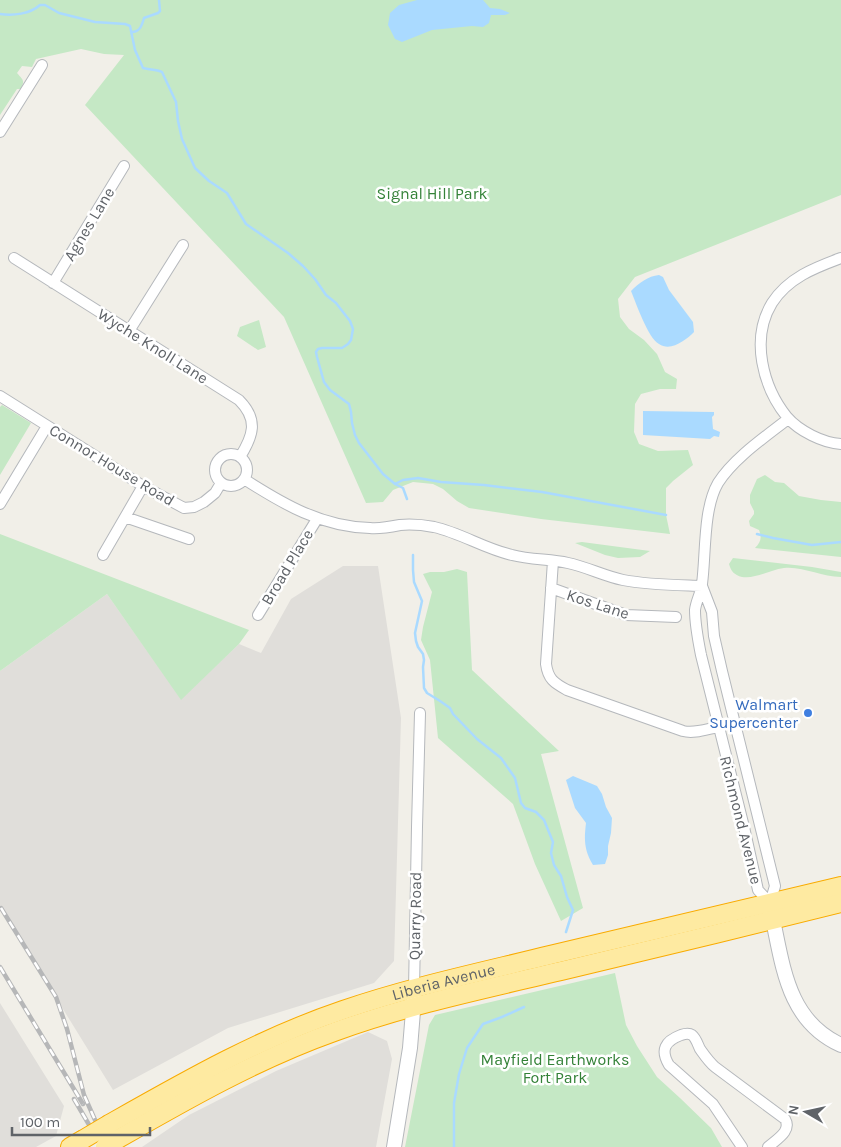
<svg xmlns="http://www.w3.org/2000/svg" width="841" height="1147" font-family="Karla,sans-serif">
<style>
.industrial{fill:#e0deda}
.green{fill:#c5e8c5}
.water{fill:#aadaff}
.lines{fill:none;stroke-linecap:round;stroke-linejoin:round}
.stream{stroke:#aadaff;stroke-width:2.5}
.minor-casing{stroke:#b5b8bc;stroke-width:12}
.tertiary-casing{stroke:#b5b8bc;stroke-width:16}
.trunk-casing{stroke:#f9ab00;stroke-width:20}
.minor{stroke:#fff;stroke-width:10}
.tertiary{stroke:#fff;stroke-width:14}
.trunk{stroke:#feeaa1;stroke-width:18}
.rail-casing{stroke:#b6b7b8;stroke-width:4.5}
.rail{stroke:#fff;stroke-width:2.5;stroke-dasharray:8;stroke-linecap:butt}
.trunk-bridge-casing{stroke:#f9ab00;stroke-width:20;stroke-linecap:butt}
.trunk-bridge{stroke:#feeaa1;stroke-width:18}
.shop-dot{fill:#3f7fe0;stroke:#fff;stroke-width:2}
.labels{text-anchor:middle;dominant-baseline:central;stroke-width:5;stroke-linejoin:round;paint-order:stroke}
.park-label{font-size:16px;fill:#348238;stroke:#fff}
.street-label{font-size:16px;fill:#5f6368;stroke:#fff}
.shop-label{font-size:16px;fill:#366cbe;stroke:#fff;text-anchor:end}
</style>
<rect width="100%" height="100%" fill="#f1efe8"/>
<path class="industrial" d="M 343,566 L 378,566 L 401,718 L 394,961 L 374,983 L 228,1028 L 113,1090 L 0,907 L 0,671 L 107,594 L 181,699 L 239,644 L 261,653 L 291,599 Z
M 0,1003 L 64,1106 L 56,1136 L 36,1147 L 0,1147 Z
M 368,1032 L 387,1041 L 392,1059 L 376,1147 L 142,1147 L 189,1115 L 276,1071 Z"/>
<path class="green" d="M 0,0 L 841,0 L 841,195 L 635,277 L 618,299 L 620,317 L 629,329 L 644,340 L 657,354 L 665,372 L 677,379 L 676,389 L 660,389 L 641,394 L 635,404 L 634,432 L 639,444 L 658,451 L 688,450 L 693,465 L 673,481 L 666,488 L 666,515 L 670,534 L 541,519 L 469,508 L 457,501 L 443,489 L 433,484 L 413,482 L 393,490 L 383,502 L 366,503 L 284,317 L 85,105 L 124,55 L 104,54 L 81,49 L 36,59 L 32,67 L 22,66 L 17,73 C 23,80 25,80 21,89 L 17,89 L 0,115 Z
M 259,320 L 266,347 L 258,350 L 237,336 L 240,327 Z
M 2,405 L 31,423 L 0,475 L 0,407 Z
M 765,475 L 775,482 L 784,483 L 799,496 L 821,500 L 841,502 L 841,557 L 755,548 C 761,542 762,538 759,530 L 750,526 L 749,521 L 754,514 L 754,511 L 750,503 L 750,495 L 757,479 Z
M 0,534 L 249,630 L 239,644 L 181,700 L 107,594 L 0,671 Z
M 582,542 L 650,551 L 640,557 L 618,558 L 605,555 L 575,543 Z
M 733,558 L 812,567 L 841,572 L 841,577 C 821,577 803,566 784,568 C 769,570 756,579 742,577 C 734,575 731,571 729,564 Z
M 457,569 L 467,572 L 472,670 L 559,751 L 541,754 L 583,908 L 561,921 L 535,864 L 513,804 L 438,738 L 430,660 L 421,640 L 423,627 L 432,592 L 423,574 L 430,572 L 444,572 Z
M 615,973 L 626,1025 L 637,1046 L 657,1077 L 680,1098 L 711,1128 L 722,1147 L 405,1147 L 429,1025 L 435,1015 Z"/>
<path class="water" d="M 417,0 L 483,0 L 490,8 L 500,9 L 510,13 L 505,15 L 491,15 L 489,23 L 483,27 L 472,26 L 432,30 L 402,42 L 395,39 L 388,25 L 390,13 L 399,5 Z
M 659,275 L 663,277 L 669,290 L 693,322 L 694,332 C 686,340 671,352 659,344 C 648,338 636,303 631,291 C 639,283 648,276 659,275 Z
M 643,411 L 714,412 L 714,415 L 712,417 L 713,429 L 720,432 L 719,437 L 714,436 L 710,439 L 643,435 Z
M 573,776 L 597,786 L 602,794 L 606,807 L 612,818 L 611,833 L 608,846 L 608,855 L 605,864 L 593,865 C 584,850 584,840 586,823 L 575,808 L 566,780 Z"/>
<g class="lines">
<path class="stream" d="M 0,14 C 13,16 30,14 40,5 L 45,5 L 59,13 L 95,22 L 125,24 L 130,26 L 135,50 L 143,68 C 150,70 156,69 162,72 L 176,102 L 178,121 L 182,139 L 195,168 L 209,181 L 227,193 L 246,224 L 288,253 L 303,266 L 315,279 L 326,295 L 336,303 L 350,321 L 353,329 L 351,340 L 348,344 L 342,348 L 322,348 L 318,349 L 316,352 L 317,357 L 324,382 L 330,390 L 349,404 L 351,412 L 352,423 L 355,435 L 359,443 L 383,474 L 395,484 L 403,488 L 407,499
M 132,32 C 140,32 142,25 144,18 L 158,13 L 160,11 L 159,0
M 395,484 L 403,480 L 418,478 L 441,482 L 484,485 L 542,492 L 666,515
M 757,534 L 773,538 L 812,545 L 841,542
M 413,555 L 413,570 L 414,582 L 422,601 L 415,633 L 416,641 L 418,647 L 423,654 L 424,660 L 423,667 L 424,688 L 427,693 L 440,701 L 450,708 L 453,714 L 477,739 L 501,758 L 515,778 L 521,803 L 525,808 L 536,812 L 544,820 L 553,842 L 551,853 L 554,865 L 561,876 L 567,897 L 573,910 L 566,932
M 454,1147 L 454,1103 L 459,1074 L 467,1048 L 483,1024 L 502,1017 L 524,1007"/>
<defs>
<path id="minor" d="M 0,132 L 42,65
M 14,258 L 239,400 C 259,420 253,436 240,457
M 841,258 C 814,268 788,278 772,303 C 750,339 763,387 787,417 C 799,431 823,443 841,444
M 53,283 L 124,166
M 129,331 L 183,245
M 0,396 L 143,486 L 184,508 L 194,507 L 204,502 L 215,493 L 221,483
M215 470a16 16 0 1 1 32 0a16 16 0 1 1-32 0Z
M 244,479 C 283,504 322,527 370,528 C 380,529 390,527 400,525 C 411,524 423,525 434,527 C 461,533 485,549 512,555 C 531,560 550,559 568,563 C 587,567 604,576 623,580 C 649,585 676,585 702,586
M 0,504 L 47,426
M 125,517 L 189,539
M 103,555 L 143,486
M 553,561 L 546,664 C 548,679 554,683 567,690 L 683,731 C 694,734 707,729 718,727
M 702,586 L 712,612 L 714,636 L 722,671 L 775,886 L 770,903
M 551,588 L 626,615 L 676,617
M 258,615 L 317,519
M 770,903 L 758,890 L 744,827 L 701,655 C 698,640 695,625 695,610 C 696,601 701,593 702,584 C 706,554 703,509 718,483 C 734,458 765,437 788,419
M 414,989 L 417,827 L 420,713
M 742,1147 L 713,1104 L 669,1065 C 660,1050 665,1041 681,1035 C 684,1034 689,1033 692,1035 C 696,1038 698,1045 700,1049 C 705,1056 709,1062 715,1067 L 785,1119 C 792,1131 777,1139 768,1147"/>
<path id="tertiary" d="M 771,911 C 783,964 786,1020 841,1045
M 394,1147 L 410,1048 L 414,999"/>
<g id="trunk">
<path id="s1" d="M 109,1124 C 185,1081 260,1038 343,1010 C 410,987 481,972 550,955 C 647,932 744,909 841,886"/>
<path d="M 118,1139 C 188,1099 258,1059 334,1032 C 408,1005 485,989 561,971 C 654,949 748,926 841,903"/>
<path d="M 70,1147 L 82,1140"/>
</g>
</defs>
<use href="#minor" class="minor-casing"/>
<use href="#tertiary" class="tertiary-casing"/>
<use href="#trunk" class="trunk-casing"/>
<use href="#minor" class="minor"/>
<use href="#tertiary" class="tertiary"/>
<use href="#trunk" class="trunk"/>
<defs>
<path id="rail" d="M 1,908 L 56,997 L 67,1029 L 84,1095 L 103,1138
M 0,967 L 83,1104
M 74,1099 L 102,1147"/>
</defs>
<use href="#rail" class="rail-casing"/>
<use href="#rail" class="rail"/>
<defs>
<path id="trunk-bridge" d="M 82,1140 L 109,1124
M 105,1147 L 118,1139"/>
</defs>
<use href="#trunk-bridge" class="trunk-bridge-casing"/>
<use href="#trunk-bridge" class="trunk-bridge"/>
</g>
<circle class="shop-dot" cx="808" cy="713" r="5"/>
<g class="labels">
<g class="park-label">
<text x="432" y="193">Signal Hill Park</text>
<text x="555" y="1059">Mayfield Earthworks<tspan x="555" dy="18">Fort Park</tspan></text>
</g>
<g class="street-label">
<text transform="translate(89 224) rotate(-59)">Agnes Lane</text>
<text transform="translate(153 346) rotate(32)">Wyche Knoll Lane</text>
<text transform="translate(112 465) rotate(31)">Connor House Road</text>
<text transform="translate(287 567) rotate(-59)">Broad Place</text>
<text transform="translate(598 604) rotate(18)">Kos Lane</text>
<text transform="translate(741 820) rotate(76)">Richmond Avenue</text>
<text transform="translate(415 916) rotate(-89)">Quarry Road</text>
<text stroke="none"><textPath href="#s1" startOffset="365">Liberia Avenue</textPath></text>
</g>
<g class="shop-label">
<text x="798" y="704">Walmart<tspan x="798" dy="18">Supercenter</tspan></text>
</g>
</g>
<g transform="translate(806 1112) rotate(279)" stroke="#ffffff" stroke-width="4" paint-order="stroke">
<path d="M0-4L9 19L0 12L-9 19Z" fill="#5f6368"/>
<text y="-8" font-size="14" font-weight="bold" text-anchor="middle" fill="#5f6368">N</text>
</g>
<path d="M12 1127v8h138v-8" fill="none" stroke="#5f6368" stroke-width="2.5"/>
<text x="20" y="1127" font-size="15" fill="#5f6368" stroke="#ffffff" stroke-width="4" paint-order="stroke">100 m</text>
</svg>
